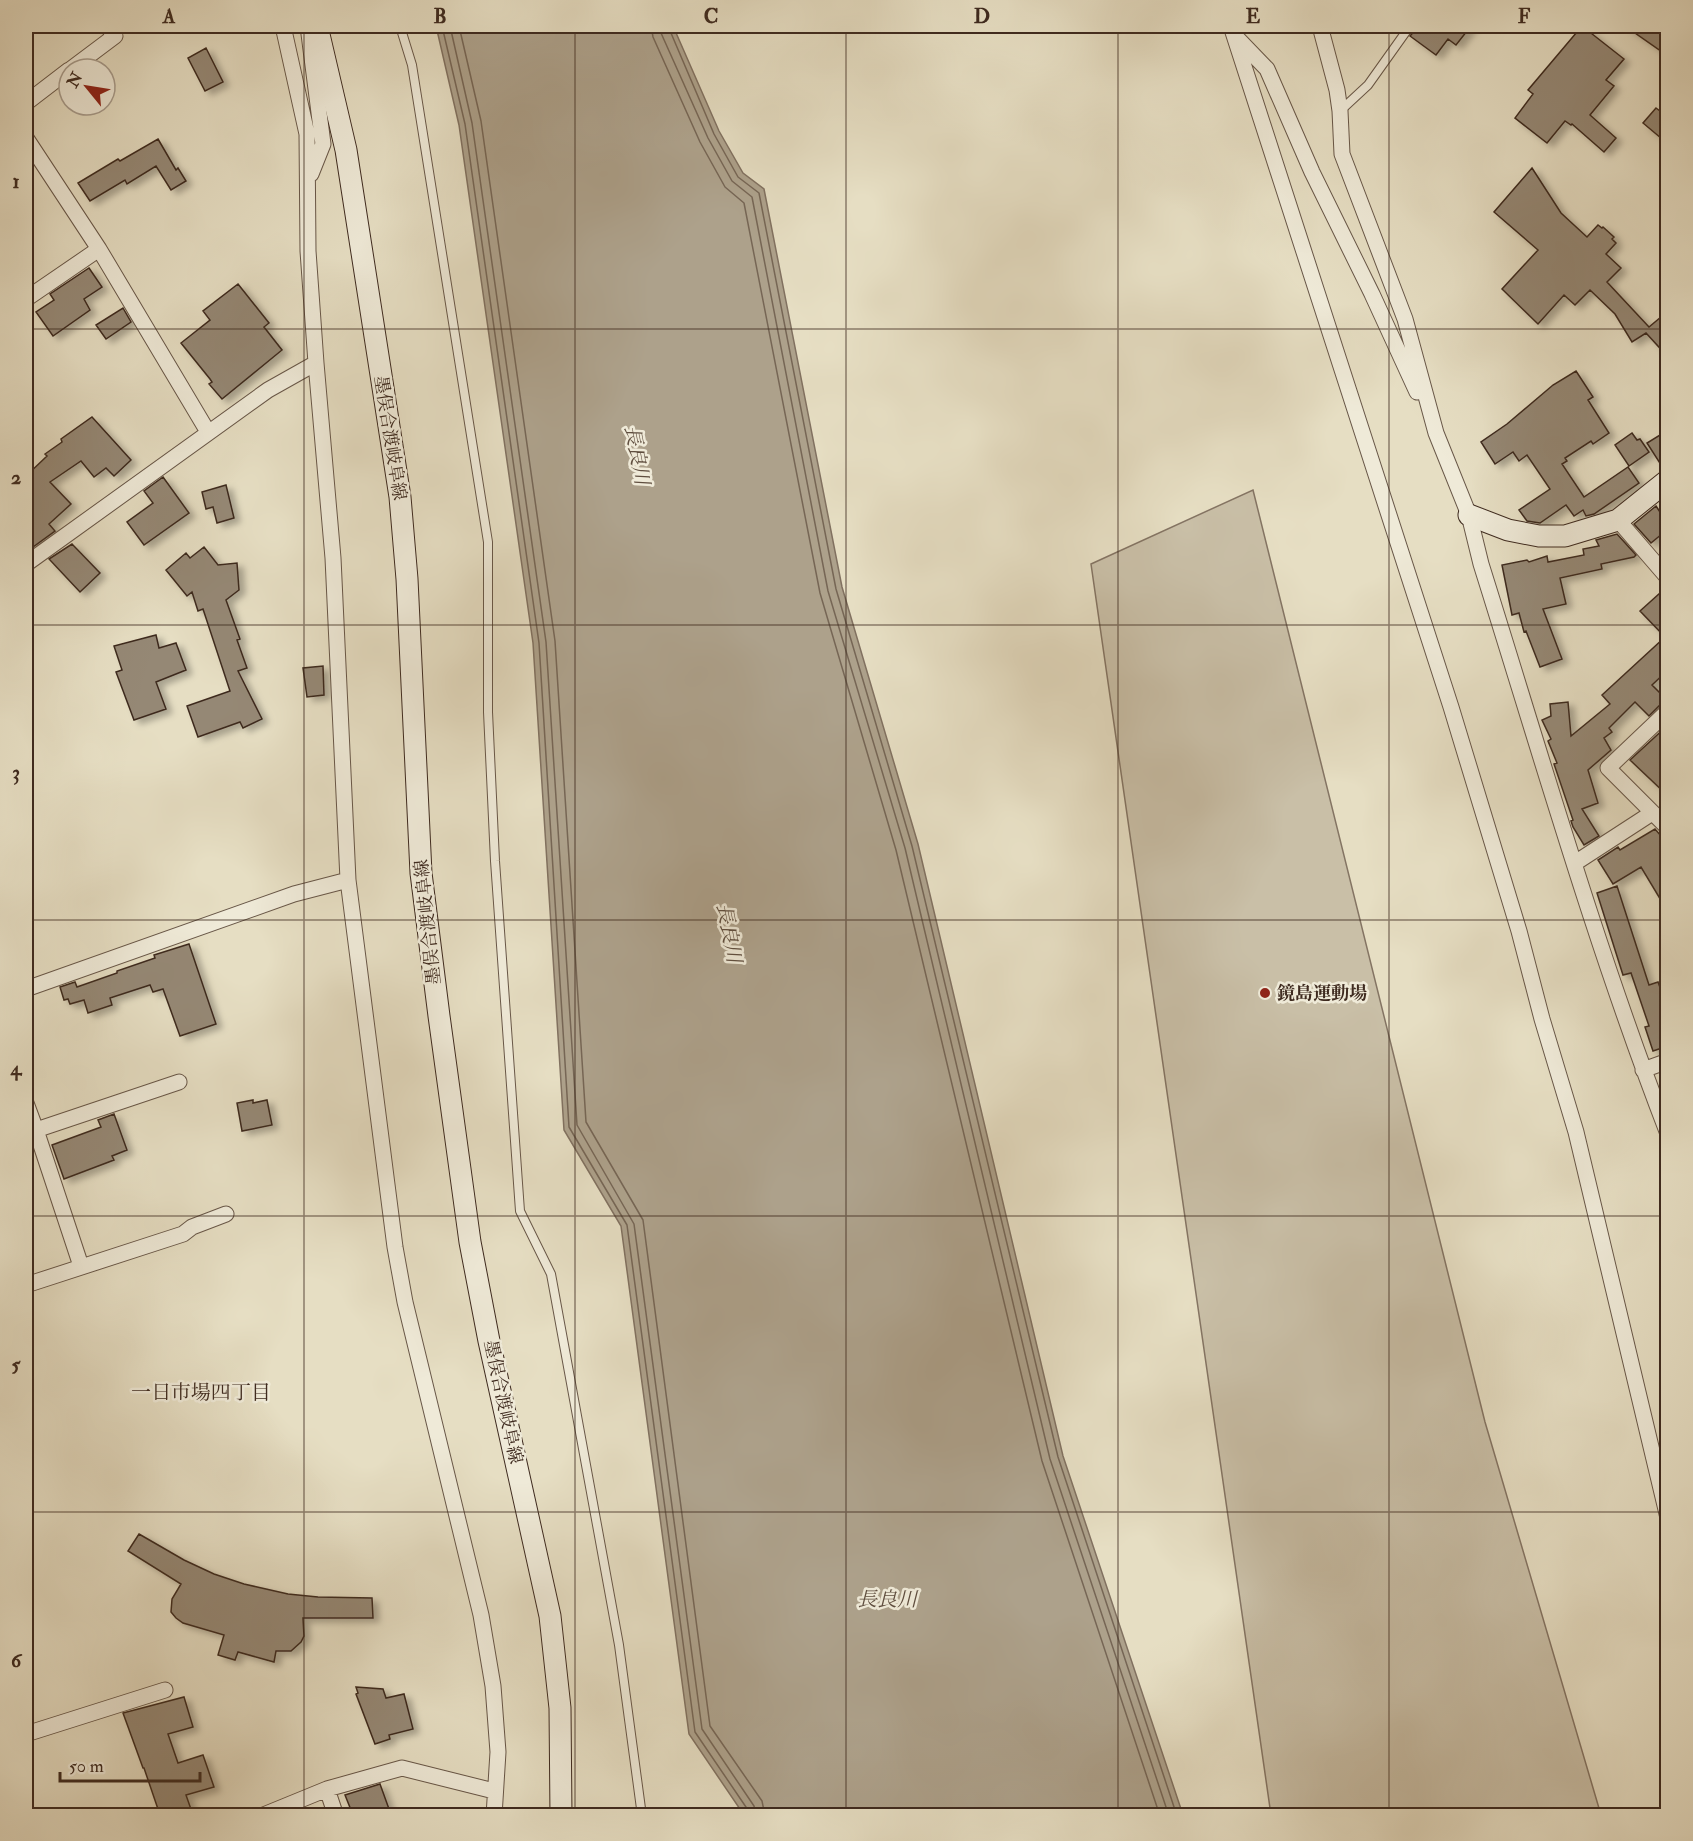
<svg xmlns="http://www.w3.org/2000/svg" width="1693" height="1841" font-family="'IM FELL Double Pica','Noto Serif JP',serif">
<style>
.green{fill:#c9bfa7;stroke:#847463;stroke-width:1.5}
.water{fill:#ada18b;stroke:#817160;stroke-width:1.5}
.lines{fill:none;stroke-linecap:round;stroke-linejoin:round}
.shore{stroke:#766655;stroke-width:1.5}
.building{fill:#958874;stroke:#3e2a1f;stroke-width:1.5;filter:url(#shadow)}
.lane-casing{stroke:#685748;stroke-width:10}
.street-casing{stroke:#685748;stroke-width:17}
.secondary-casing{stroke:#3e2a1f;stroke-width:23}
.lane{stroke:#efead8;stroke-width:8}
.street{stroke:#efead8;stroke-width:15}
.secondary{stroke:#efead8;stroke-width:21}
.grid{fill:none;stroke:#3e2a1f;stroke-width:1.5;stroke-opacity:0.55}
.poi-dot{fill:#8f2418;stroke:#efead8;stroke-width:2}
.labels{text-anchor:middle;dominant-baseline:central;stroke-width:5;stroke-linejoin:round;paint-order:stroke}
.street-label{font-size:18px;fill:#3e2a1f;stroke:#efead8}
.poi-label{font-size:18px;font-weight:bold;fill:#3e2a1f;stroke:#efead8;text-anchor:start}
.water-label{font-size:20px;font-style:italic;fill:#5f4e3f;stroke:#efead8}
.neighbourhood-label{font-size:20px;fill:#3e2a1f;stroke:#efead8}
.neatline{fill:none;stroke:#3e2a1f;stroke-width:2}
.grid-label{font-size:20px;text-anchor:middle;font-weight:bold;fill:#3e2a1f}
</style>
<defs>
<filter id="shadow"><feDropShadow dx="6" dy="4" stdDeviation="3" flood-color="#0004"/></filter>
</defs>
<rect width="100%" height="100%" fill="#e6dec3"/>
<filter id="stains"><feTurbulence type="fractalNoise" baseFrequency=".00333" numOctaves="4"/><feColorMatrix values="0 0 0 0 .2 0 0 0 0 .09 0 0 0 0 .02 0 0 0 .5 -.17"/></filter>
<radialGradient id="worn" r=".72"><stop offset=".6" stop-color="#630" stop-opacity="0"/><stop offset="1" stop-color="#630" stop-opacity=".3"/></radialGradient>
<path class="green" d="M 1253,490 L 1485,1422 L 1601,1815 L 1271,1815 L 1091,564 Z"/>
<path class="water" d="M 436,26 L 673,26 L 719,131 L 743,173 L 764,189 L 842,587 L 918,844 L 1063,1456 L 1183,1815 L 744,1815 L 689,1734 L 621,1226 L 564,1130 L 533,643 L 459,125 Z"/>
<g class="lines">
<path class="shore" d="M 442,26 L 465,124 L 539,643 L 569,1127 L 627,1225 L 695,1732 L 748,1810 L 749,1816
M 450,26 L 472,123 L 546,642 L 577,1125 L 634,1224 L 702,1729 L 754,1806 L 756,1816
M 459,26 L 481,121 L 555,641 L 586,1122 L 643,1220 L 710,1726 L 762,1801 L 765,1816
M 651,26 L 653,37 L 700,142 L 725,187 L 744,203 L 820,593 L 896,850 L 1042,1461 L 1160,1816
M 660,26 L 661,33 L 708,138 L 732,181 L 752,197 L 828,591 L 905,848 L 1050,1459 L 1169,1816
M 668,26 L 714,134 L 738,177 L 759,193 L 836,589 L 912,846 L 1058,1457 L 1177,1816"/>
</g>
<path class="building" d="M 1419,26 L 1471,26 L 1456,45 L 1448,39 L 1436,55 L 1410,36 Z
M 1582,26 L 1624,59 L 1606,80 L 1614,86 L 1590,115 L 1616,138 L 1604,152 L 1572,124 L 1571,125 L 1565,121 L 1547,143 L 1515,118 L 1533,94 L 1528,90 Z
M 1625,26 L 1668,26 L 1668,56 Z
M 206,48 L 223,82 L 205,91 L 188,58 Z
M 1656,108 L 1668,117 L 1668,144 L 1643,123 Z
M 158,139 L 176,170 L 178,168 L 186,181 L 171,190 L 156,166 L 127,184 L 125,180 L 90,201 L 78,183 L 118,159 L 120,161 Z
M 1532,168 L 1561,213 L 1587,237 L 1598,225 L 1602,228 L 1603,227 L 1614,237 L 1612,239 L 1616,243 L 1606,254 L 1621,268 L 1607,282 L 1649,327 L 1668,311 L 1668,357 L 1646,333 L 1632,342 L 1615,314 L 1590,290 L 1575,305 L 1564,295 L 1538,324 L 1502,289 L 1538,250 L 1494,212 Z
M 89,268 L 102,287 L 84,299 L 90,310 L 53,336 L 36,312 L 54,300 L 50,294 Z
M 238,284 L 269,323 L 264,327 L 282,350 L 222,399 L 209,384 L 212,382 L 210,379 L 181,343 L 210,320 L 203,311 Z
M 123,308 L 131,322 L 106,339 L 96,325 Z
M 1576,371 L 1593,397 L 1588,400 L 1609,433 L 1593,444 L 1591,441 L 1565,458 L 1567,461 L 1562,464 L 1584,497 L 1628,467 L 1639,483 L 1594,514 L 1586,516 L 1583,510 L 1574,516 L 1566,505 L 1540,523 L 1527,521 L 1519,510 L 1550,489 L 1527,455 L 1519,461 L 1513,452 L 1495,464 L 1481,442 L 1507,424 L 1553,385 Z
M 92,417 L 131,460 L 114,476 L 106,468 L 94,477 L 81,461 L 50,482 L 71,504 L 49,524 L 55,531 L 33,547 L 29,542 L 26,542 L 26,476 L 47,456 L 45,454 L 62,442 L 61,439 Z
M 1668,430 L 1668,467 L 1663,468 L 1647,443 Z
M 1632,433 L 1637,440 L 1640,439 L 1649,452 L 1629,466 L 1615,445 Z
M 163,477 L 189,513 L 144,545 L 127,522 L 153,503 L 144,491 Z
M 226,485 L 234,518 L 217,523 L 213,507 L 206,509 L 202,492 Z
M 1656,506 L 1668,524 L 1668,529 L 1651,543 L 1634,524 Z
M 1617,534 L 1636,555 L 1634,557 L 1601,564 L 1602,569 L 1560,578 L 1566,604 L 1543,609 L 1562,659 L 1540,667 L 1526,631 L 1524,632 L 1519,613 L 1512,615 L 1502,565 L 1527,560 L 1529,562 L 1547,556 L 1548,562 L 1584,555 L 1583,549 L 1599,546 L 1596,540 Z
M 72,544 L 100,573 L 80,592 L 49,559 Z
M 204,547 L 218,565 L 237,563 L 239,590 L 226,600 L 240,639 L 237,640 L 247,668 L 238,671 L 262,719 L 243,728 L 240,722 L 198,737 L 187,706 L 230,691 L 203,609 L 198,611 L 192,592 L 187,596 L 166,570 L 186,553 L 190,558 Z
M 1660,593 L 1668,601 L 1668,670 L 1652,685 L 1668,701 L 1661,704 L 1649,716 L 1635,702 L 1609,728 L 1612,732 L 1604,738 L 1611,750 L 1588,770 L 1598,803 L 1582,809 L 1599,836 L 1584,845 L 1573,827 L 1571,821 L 1573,820 L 1554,764 L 1557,763 L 1548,741 L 1551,739 L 1542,720 L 1551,716 L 1550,704 L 1568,702 L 1571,736 L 1610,704 L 1602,695 L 1665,637 L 1640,611 Z
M 156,635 L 159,648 L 176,643 L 186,670 L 156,682 L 166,709 L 134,720 L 116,672 L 122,670 L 114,646 Z
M 323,666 L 324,695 L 307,697 L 303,668 Z
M 1668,725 L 1668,796 L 1630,760 Z
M 1655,829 L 1668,844 L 1668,912 L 1641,867 L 1613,884 L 1598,860 L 1618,847 L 1620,850 Z
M 1617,886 L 1649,985 L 1658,982 L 1668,1009 L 1668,1046 L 1653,1051 L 1645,1027 L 1649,1026 L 1631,973 L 1623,975 L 1597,893 Z
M 189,944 L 216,1024 L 180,1036 L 163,989 L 153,992 L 150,985 L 110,998 L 112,1005 L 88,1013 L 84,1000 L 70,1004 L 68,999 L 64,1000 L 60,987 L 75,982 L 77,987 L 117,973 L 117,971 L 155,958 L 154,955 Z
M 253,1100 L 253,1103 L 267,1100 L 272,1125 L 242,1131 L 237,1103 Z
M 114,1114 L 127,1150 L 112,1156 L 114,1160 L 64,1179 L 52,1145 L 101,1127 L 98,1120 Z
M 139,1534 L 184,1560 L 214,1574 L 244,1584 L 288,1594 L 318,1597 L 372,1598 L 373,1618 L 303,1618 L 304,1636 L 301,1642 L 291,1651 L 276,1651 L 274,1662 L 238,1652 L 235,1660 L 218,1655 L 224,1635 L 183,1623 L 176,1618 L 171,1612 L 172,1599 L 181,1584 L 128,1551 Z
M 356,1687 L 383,1689 L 386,1698 L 404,1694 L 413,1729 L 389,1735 L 390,1739 L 375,1744 L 356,1694 L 358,1693 Z
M 184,1697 L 193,1727 L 168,1734 L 178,1763 L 203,1755 L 214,1787 L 186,1795 L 193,1815 L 160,1815 L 144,1768 L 143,1768 L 123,1713 Z
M 380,1784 L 389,1809 L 370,1815 L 353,1815 L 345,1795 Z"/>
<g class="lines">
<defs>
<path id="lane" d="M 400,26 L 412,65 L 488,542 L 488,712 L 495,861 L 520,1211 L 551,1274 L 619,1645 L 642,1816
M 1340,111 L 1368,85 L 1410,26"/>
<path id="street" d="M 283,26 L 307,134 L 308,251 L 316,363 L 333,558 L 348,880 L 395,1247 L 405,1302 L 481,1615 L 493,1686 L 498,1752 L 494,1816
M 1231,26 L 1451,707 L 1519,931 L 1542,1019 L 1576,1132 L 1668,1518
M 1320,26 L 1337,90 L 1340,111 L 1342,154 L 1405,319 L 1436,433 L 1469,515 L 1481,564 C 1541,755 1596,948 1668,1134
M 1237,38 L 1267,69 L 1312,172 L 1372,294 L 1417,392
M 71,69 L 115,36 L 107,26
M 26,103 L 69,70
M 26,138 L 99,249 L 208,432
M 311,174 L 323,144 L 309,34 L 319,26
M 26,299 L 99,249
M 1618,520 L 1668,578
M 26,564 L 268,390 L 316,363
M 1668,711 L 1608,768 L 1668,828
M 1575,863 L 1652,813
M 26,989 L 294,894 L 348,880
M 1643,1070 L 1668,1061
M 26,1103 L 36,1130 L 179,1082
M 26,1134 L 36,1130 L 81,1266
M 26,1285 L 183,1234 L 192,1227 L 226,1214
M 26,1734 L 165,1690
M 327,1789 L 336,1816
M 261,1816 L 327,1789 L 402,1768 L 494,1791"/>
<path id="secondary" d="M 317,26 L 346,150 L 400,497 L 407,579 L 421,873 L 439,1016 L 470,1242 L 489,1341 L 550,1616 L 560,1708 L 561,1816
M 1469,515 L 1508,530 L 1539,536 L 1565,536 L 1618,520 L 1668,480"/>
</defs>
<use href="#lane" class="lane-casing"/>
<use href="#street" class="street-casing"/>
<use href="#secondary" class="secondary-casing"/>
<use href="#lane" class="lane"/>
<use href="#street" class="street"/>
<use href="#secondary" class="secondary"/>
</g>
<path class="grid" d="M 304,26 L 304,1816M 575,26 L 575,1816M 846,26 L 846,1816M 1118,26 L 1118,1816M 1389,26 L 1389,1816M 26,329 L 1668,329M 26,625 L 1668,625M 26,920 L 1668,920M 26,1216 L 1668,1216M 26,1512 L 1668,1512"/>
<circle class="poi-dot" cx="1265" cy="993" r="6"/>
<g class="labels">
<g class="street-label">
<text transform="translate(390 438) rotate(81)">墨俣合渡岐阜線</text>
<text transform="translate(428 922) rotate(-96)">墨俣合渡岐阜線</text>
<text transform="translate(503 1402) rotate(78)">墨俣合渡岐阜線</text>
</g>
<g class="poi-label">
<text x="1277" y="993">鏡島運動場</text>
</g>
<g class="water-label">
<text transform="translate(637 455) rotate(79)">長良川</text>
<text transform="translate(729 933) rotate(79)">長良川</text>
<text x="887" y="1599">長良川</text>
</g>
<g class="neighbourhood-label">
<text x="201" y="1392">一日市場四丁目</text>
</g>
</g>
<rect width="1693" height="1841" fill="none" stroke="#e6dec3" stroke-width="66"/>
<g transform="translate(87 87) rotate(300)"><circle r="28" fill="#efead8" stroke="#a89d8e" stroke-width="1.5"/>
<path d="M0-4.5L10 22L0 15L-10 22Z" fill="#8f2418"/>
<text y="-9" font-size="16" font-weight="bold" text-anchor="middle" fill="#3e2a1f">N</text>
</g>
<path d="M60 1772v9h140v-9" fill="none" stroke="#3e2a1f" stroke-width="3"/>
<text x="69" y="1772" font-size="18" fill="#3e2a1f" stroke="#efead8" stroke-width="4.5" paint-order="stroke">50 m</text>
<rect x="33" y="33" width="1627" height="1775" class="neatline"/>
<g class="grid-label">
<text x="169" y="23">A</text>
<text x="440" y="23">B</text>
<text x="711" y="23">C</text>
<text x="982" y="23">D</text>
<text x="1253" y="23">E</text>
<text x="1524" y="23">F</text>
<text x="16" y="188">1</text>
<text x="16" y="484">2</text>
<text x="16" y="779">3</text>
<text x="16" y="1075">4</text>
<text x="16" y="1371">5</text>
<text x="16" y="1667">6</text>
</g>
<rect width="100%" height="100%" filter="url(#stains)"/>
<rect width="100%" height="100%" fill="url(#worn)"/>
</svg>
